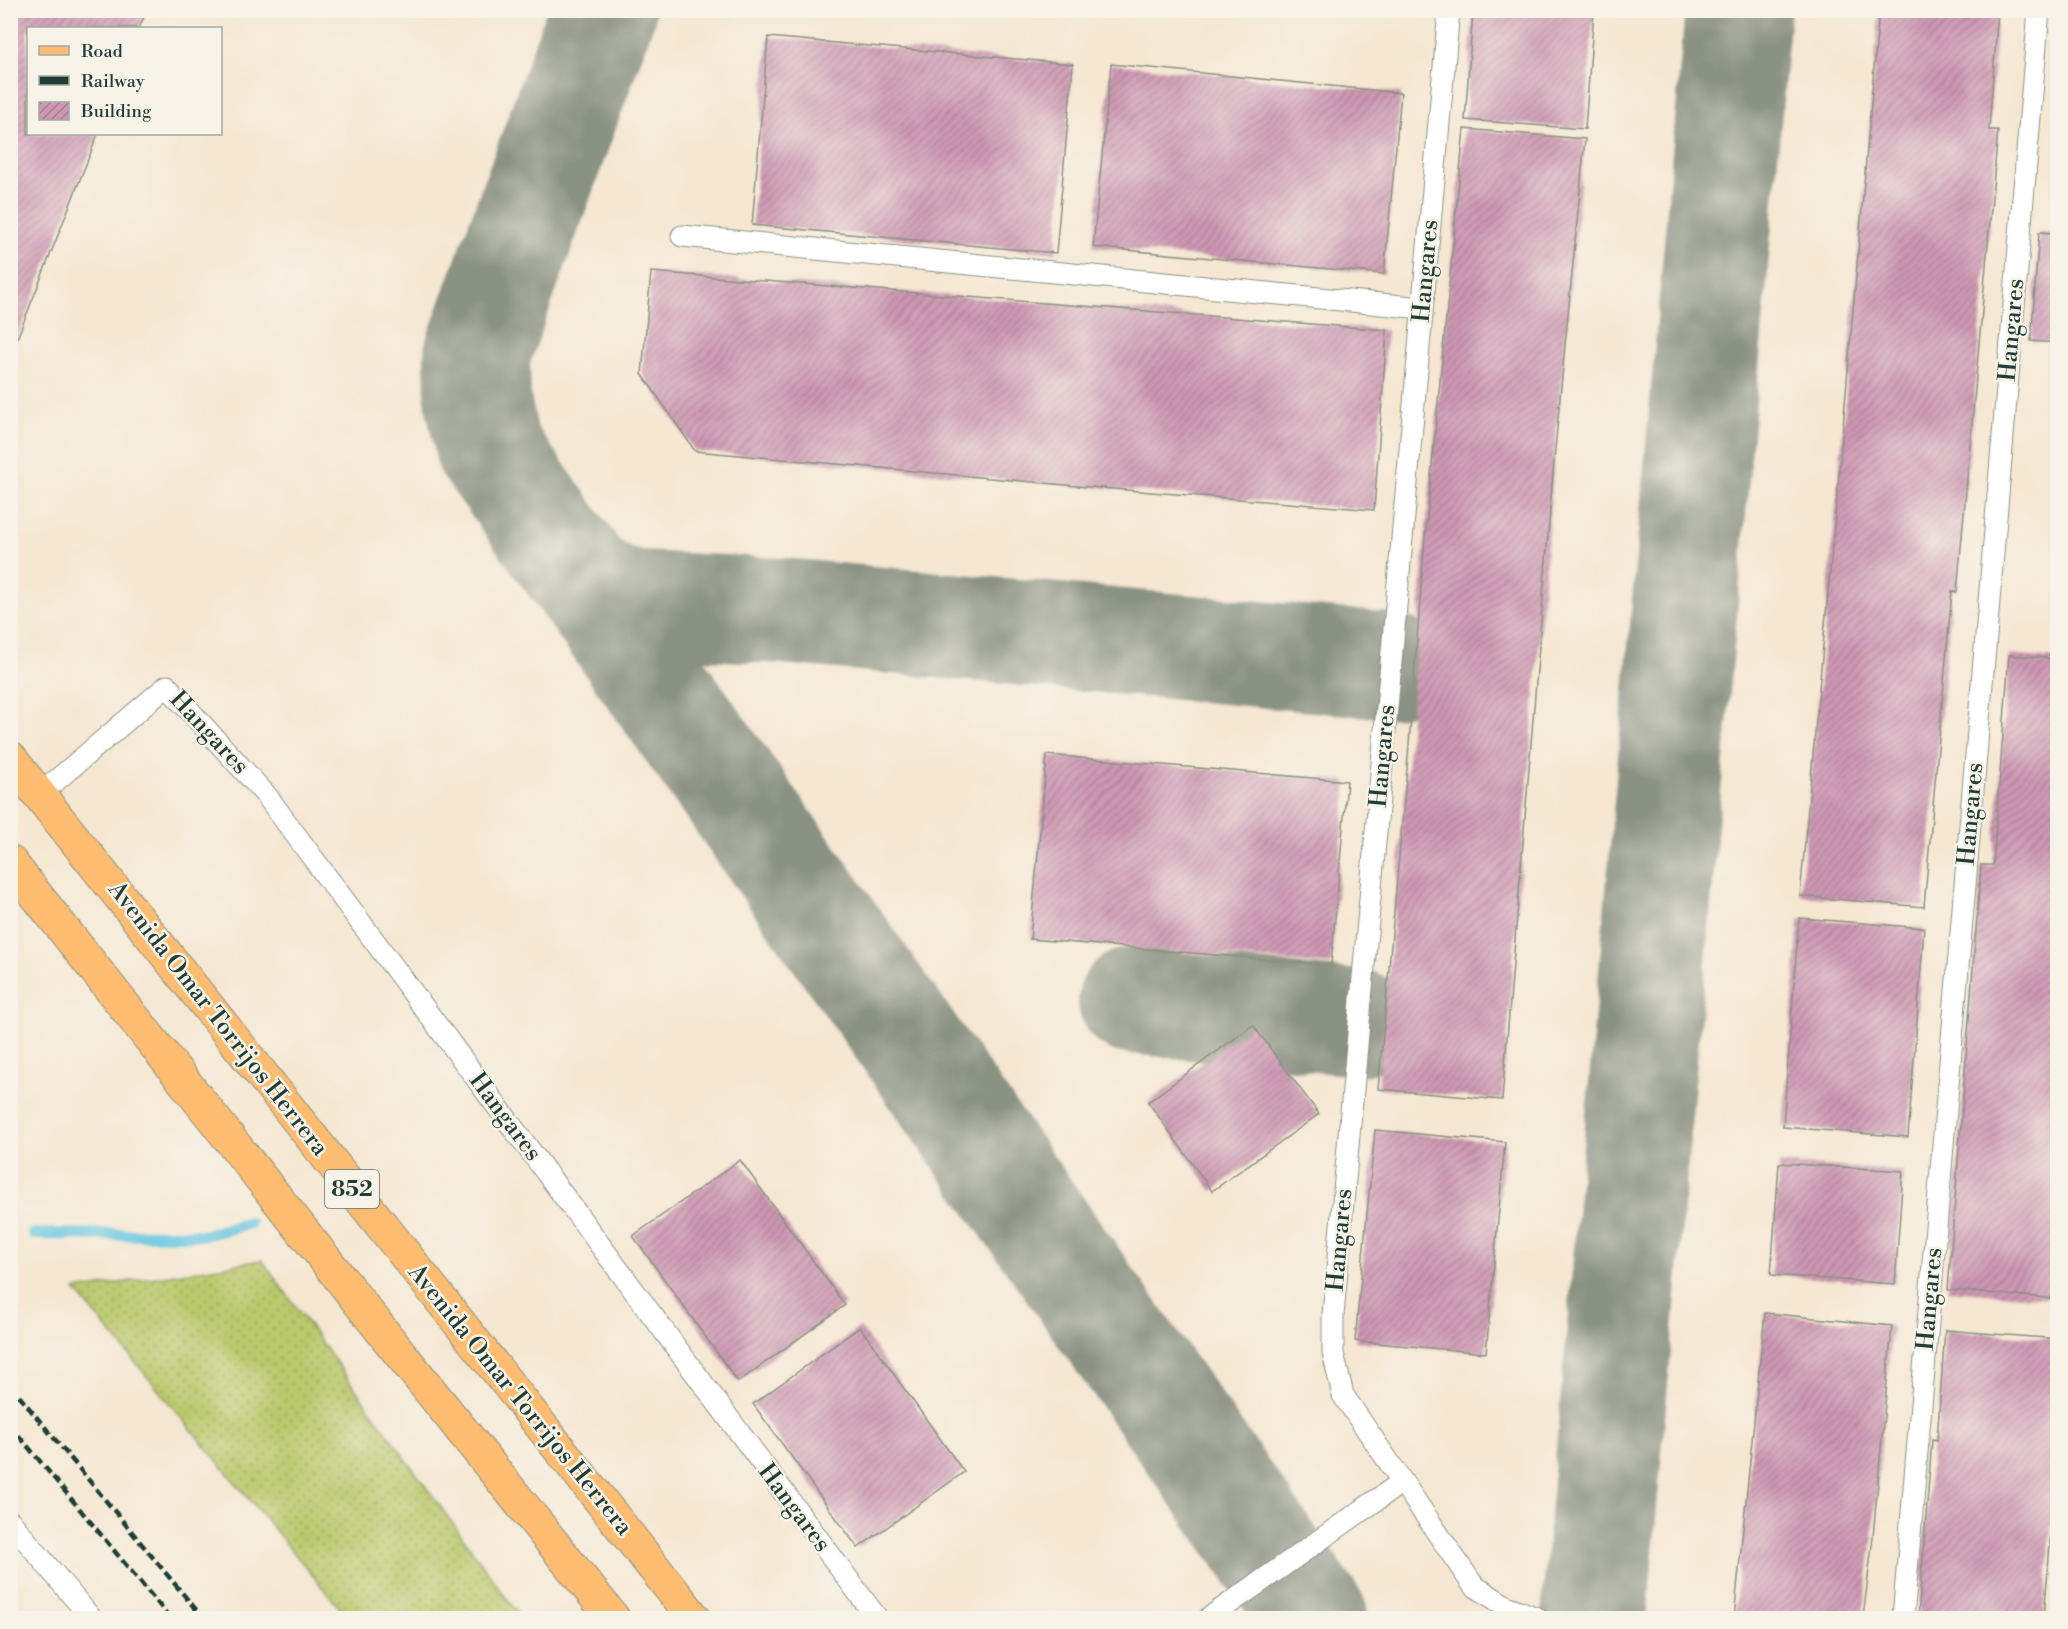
<svg xmlns="http://www.w3.org/2000/svg" width="2068" height="1629" font-family="'Libre Bodoni',serif">
<style>
.grass{fill:url(#grass-dots);stroke:#6c8350;stroke-width:1.5}
.lines{fill:none;stroke-linecap:round;stroke-linejoin:round}
.stream{stroke:#61c5df;stroke-width:12}
.taxiway{stroke:#8a9283;stroke-width:106}
.building{fill:url(#building-hatch)}
.service-casing{stroke:#8a9283;stroke-width:23}
.primary-casing{stroke:#8a9283;stroke-width:35}
.service{stroke:#fff;stroke-width:21}
.primary{stroke:#febc70;stroke-width:33}
.rail{stroke:#1f3d34;stroke-width:4.5;stroke-dasharray:9 4.5;stroke-linecap:butt}
.labels{text-anchor:middle;dominant-baseline:central;stroke-width:5;stroke-linejoin:round;paint-order:stroke}
.shield{fill:#f7f3e8;stroke:#60746a;stroke-width:1.5}
.shield-label{font-size:22px;font-weight:bold;fill:#1f3d34}
.street-label{font-size:24px;fill:#1f3d34;stroke:#f7f3e8}
</style>
<defs>
<pattern id="grass-dots" width="8" height="8" patternUnits="userSpaceOnUse" patternTransform="scale(1.5)"><rect width="8" height="8" fill="#bac96c"/><path d="M2 2h.1M6 6h.1" fill="none" stroke="#97a45a" stroke-width="1.8" stroke-linecap="round"/></pattern>
<pattern id="building-hatch" width="6" height="6" patternUnits="userSpaceOnUse" patternTransform="scale(1.5)"><rect width="6" height="6" fill="#ce98b3"/><path d="M-1 1l2-2M0 6l6-6M5 7l2-2" fill="none" stroke="#a77d92"/></pattern>
</defs>
<rect width="100%" height="100%" fill="#f7f3e8"/>
<filter id="ink" filterUnits="userSpaceOnUse"><feTurbulence type="fractalNoise" baseFrequency=".0167" numOctaves="2"/><feDisplacementMap in="SourceGraphic" scale="12" xChannelSelector="R" yChannelSelector="G"/><feConvolveMatrix kernelMatrix="1 2 1 2 8 2 1 2 1" color-interpolation-filters="sRGB"/></filter>
<filter id="wash" filterUnits="userSpaceOnUse"><feTurbulence type="fractalNoise" baseFrequency=".008" numOctaves="4" result="noise"/><feDisplacementMap in="SourceGraphic" scale="24" xChannelSelector="R" yChannelSelector="G"/><feGaussianBlur stdDeviation="1.35" result="paint"/><feColorMatrix in="noise" values="0 0 0 0 0 0 0 0 0 0 0 0 0 0 0 0 0 1.4 0 .05"/><feComposite in="paint" operator="in"/></filter>
<g filter="url(#wash)">
<rect width="100%" height="100%" fill="#f5e7d2"/>
<path class="grass" d="M 262,1260 L 521,1618 L 348,1618 L 75,1290 Z"/>
<g class="lines">
<path class="stream" d="M 34,1234 L 205,1235 L 250,1223"/>
<path class="taxiway" d="M 603,10 L 477,354 L 478,400 L 488,449 L 583,580 L 1315,1618
M 583,580 L 616,600 L 642,604 L 783,611 L 1390,666
M 1131,1001 L 1359,1023
M 1594,1618 L 1738,10"/>
</g>
<g id="blocks">
<path class="building" d="M 10,10 L 147,10 L 139,28 L 28,28 L 28,134 L 98,134 L 11,354 Z
M 1473,10 L 1594,10 L 1585,129 L 1465,120 Z
M 1879,10 L 1998,10 L 1989,130 L 1998,130 L 1957,592 L 1952,591 L 1924,907 L 1800,896 L 1839,473 Z
M 768,37 L 1073,64 L 1056,253 L 752,225 Z
M 1111,64 L 1401,93 L 1384,274 L 1093,247 Z
M 1464,129 L 1585,139 L 1555,449 L 1502,1100 L 1378,1089 L 1408,757 L 1424,549 Z
M 2039,232 L 2058,233 L 2058,343 L 2031,341 Z
M 651,272 L 1387,330 L 1374,510 L 1076,486 L 695,451 L 642,374 Z
M 2009,655 L 2058,659 L 2058,1299 L 1948,1290 L 1981,865 L 1993,865 Z
M 1047,755 L 1347,781 L 1331,965 L 1030,939 Z
M 1799,918 L 1924,928 L 1908,1137 L 1783,1127 Z
M 1253,1025 L 1319,1114 L 1212,1191 L 1148,1102 Z
M 1375,1130 L 1505,1142 L 1486,1353 L 1355,1341 Z
M 740,1160 L 845,1305 L 738,1382 L 633,1236 Z
M 1779,1163 L 1903,1171 L 1895,1284 L 1771,1275 Z
M 1765,1313 L 1892,1326 L 1873,1537 L 1863,1618 L 1734,1618 Z
M 860,1327 L 964,1472 L 858,1548 L 753,1404 Z
M 1945,1330 L 2058,1339 L 2058,1445 L 2044,1618 L 1918,1618 L 1932,1440 L 1937,1441 Z"/>
</g>
</g>
<g filter="url(#ink)">
<use href="#blocks" fill-opacity="0" stroke="#8a9283" stroke-width="1.5"/>
<g class="lines">
<defs>
<path id="service" d="M 1449,10 L 1333,1315 L 1333,1353 L 1343,1395 L 1473,1585 L 1506,1606 L 1537,1618
M 682,236 L 1422,308
M 39,795 L 167,686 L 266,795 L 877,1618
M 10,1521 L 91,1618
M 1209,1618 L 1402,1482
M 1903,1618 L 2039,10"/>
<path id="primary" d="M 10,758 L 694,1618
M 10,862 L 390,1341 L 613,1618"/>
</defs>
<use href="#service" class="service-casing"/>
<use href="#primary" class="primary-casing"/>
<use href="#service" class="service"/>
<use href="#primary" class="primary"/>
<path class="rail" d="M 10,1385 L 203,1618
M 10,1425 L 170,1618"/>
</g>
</g>
<g class="labels">
<rect class="shield" x="325" y="1170" width="54" height="38" rx="4.5"/>
<g class="shield-label">
<text x="352" y="1189">852</text>
</g>
<g class="street-label">
<text transform="translate(1426 271) rotate(-85)">Hangares</text>
<text transform="translate(2012 330) rotate(-85)">Hangares</text>
<text transform="translate(209 733) rotate(47)">Hangares</text>
<text transform="translate(1383 756) rotate(-85)">Hangares</text>
<text transform="translate(1971 814) rotate(-85)">Hangares</text>
<text transform="translate(218 1019) rotate(52)">Avenida Omar Torrijos Herrera</text>
<text transform="translate(505 1117) rotate(53)">Hangares</text>
<text transform="translate(1340 1240) rotate(-85)">Hangares</text>
<text transform="translate(1930 1299) rotate(-85)">Hangares</text>
<text transform="translate(520 1400) rotate(51)">Avenida Omar Torrijos Herrera</text>
<text transform="translate(794 1508) rotate(53)">Hangares</text>
</g>
</g>
<rect width="2068" height="1629" fill="none" stroke="#f7f3e8" stroke-width="36"/>
<rect x="27" y="27" width="195" height="108" fill="#f7f3e8" stroke="#a1aaa0" stroke-width="1.5"/>
<rect x="39" y="46" width="30" height="9" fill="#febc70" stroke="#a1aaa0" stroke-width="1.5"/>
<text x="81" y="57" font-size="18" fill="#1f3d34">Road</text>
<rect x="39" y="76" width="30" height="9" fill="#1f3d34" stroke="#a1aaa0" stroke-width="1.5"/>
<text x="81" y="87" font-size="18" fill="#1f3d34">Railway</text>
<rect x="39" y="102" width="30" height="18" fill="url(#building-hatch)" stroke="#a1aaa0" stroke-width="1.5"/>
<text x="81" y="117" font-size="18" fill="#1f3d34">Building</text>
</svg>
